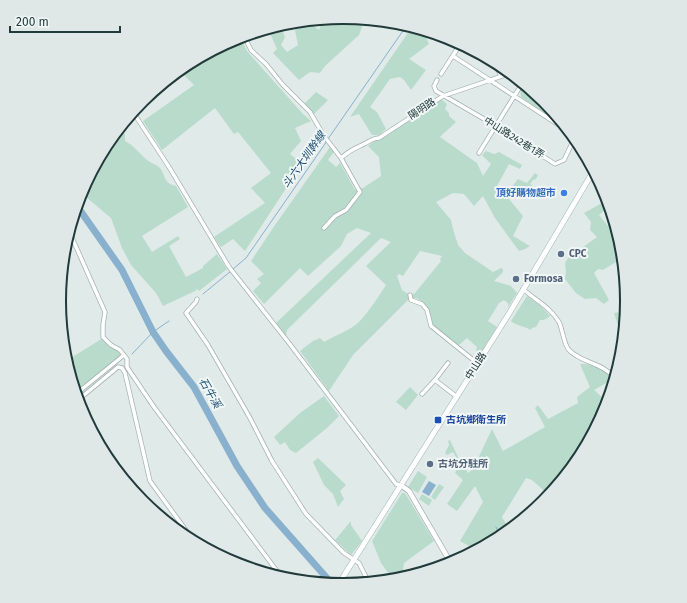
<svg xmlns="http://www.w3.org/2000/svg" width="687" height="603" font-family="'Fira Sans','Noto Sans TC',sans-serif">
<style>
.green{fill:#b9dbcb;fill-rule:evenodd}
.water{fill:#89b1ce}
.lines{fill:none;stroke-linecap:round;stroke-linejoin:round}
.stream{stroke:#89b1ce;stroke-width:1}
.river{stroke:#89b1ce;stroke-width:7}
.minor-casing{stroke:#a3b2b1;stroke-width:5}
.tertiary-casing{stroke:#a3b2b1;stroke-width:6}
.secondary-casing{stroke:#9fb6b4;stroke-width:6}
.minor{stroke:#fff;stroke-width:3.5}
.tertiary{stroke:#fff;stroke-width:4.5}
.secondary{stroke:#fff;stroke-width:5}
.shop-dot{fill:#3f7fe0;stroke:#f0f7f6;stroke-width:1.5}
.service-dot{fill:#5c6f8a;stroke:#f0f7f6;stroke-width:1.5}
.transit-dot{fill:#1a4fb4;stroke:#f0f7f6;stroke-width:1.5}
.labels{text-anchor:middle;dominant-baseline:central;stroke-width:4;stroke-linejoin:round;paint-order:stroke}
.street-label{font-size:10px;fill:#213a3a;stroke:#f0f7f6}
.shop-label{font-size:10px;font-weight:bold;fill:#366cbe;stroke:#f0f7f6;text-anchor:end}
.service-label{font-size:10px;font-weight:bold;fill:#4e5e75;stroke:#f0f7f6;text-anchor:start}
.transit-label{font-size:10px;font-weight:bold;fill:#164399;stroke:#f0f7f6;text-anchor:start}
.water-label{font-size:11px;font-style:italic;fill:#1e4f74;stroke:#f0f7f6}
.rim{fill:none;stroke:#213a3a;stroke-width:2}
</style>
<rect width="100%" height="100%" fill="#e0eae9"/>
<path class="green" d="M 344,17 L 365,19 L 359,35 L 325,66 L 320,73 L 310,72 L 299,80 L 273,53 L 277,49 L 268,29 L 288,23 L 282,30 L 285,37 L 281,45 L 287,52 L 298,45 L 295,30 L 310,23 L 319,30 L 323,19 Z
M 412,27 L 422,29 L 429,44 L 409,59 L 426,70 L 411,90 L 404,80 L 400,77 L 390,79 L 370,107 L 377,112 L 386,129 L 379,135 L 372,135 L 359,114 L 350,117 Z
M 241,39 L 247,51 L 303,114 L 311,121 L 295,128 L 301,141 L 290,154 L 302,164 L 245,251 L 233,239 L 221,247 L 214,237 L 265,203 L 251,188 L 271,173 L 238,132 L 234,134 L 215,108 L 162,150 L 143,121 L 194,85 L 179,70 C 194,58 222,44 241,39 Z
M 524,84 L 545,100 L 552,109 L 548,116 L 521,97 L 520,90 Z
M 316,92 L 328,100 L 314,114 L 304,104 Z
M 441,99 L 447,104 L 445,109 L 449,113 L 449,116 L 456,122 C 451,128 445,131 440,137 L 477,163 L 483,176 L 491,164 L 482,155 L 486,151 L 494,154 L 499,152 L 522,165 L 520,169 L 509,164 L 497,186 L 507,193 L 518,179 L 527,183 L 535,173 L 538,175 L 536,179 L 533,180 L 530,184 L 533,186 L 532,188 L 534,189 L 533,191 L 534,193 L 530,199 L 525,195 L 520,199 L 516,194 L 509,199 L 523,216 L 513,236 L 530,246 L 525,249 L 519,251 L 495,218 L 483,196 L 474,206 L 464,194 L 453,193 L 436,202 L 451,220 L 453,229 L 458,245 L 465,253 L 493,272 L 501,268 L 503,269 L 503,272 L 494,281 L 511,286 L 517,293 L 508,307 L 508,303 L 504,300 L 499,303 L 488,321 L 497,327 L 480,355 L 476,350 L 477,347 L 467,338 L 458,346 C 450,340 441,333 434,326 C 426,316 434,307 416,298 L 408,300 L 353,355 L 329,391 L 300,351 L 313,341 L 320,338 L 324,342 C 335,335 350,331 360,321 C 370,310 378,297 386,285 L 366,266 L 391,242 L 381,238 L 287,330 L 286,336 L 276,323 L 371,233 L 357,228 L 347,234 L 341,246 L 308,276 L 300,268 L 264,304 L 253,291 L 261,283 L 257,279 L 264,274 L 251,261 L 273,228 L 330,147 L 334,152 L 328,160 L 336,167 L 340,163 L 355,190 L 363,188 L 381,176 L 379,157 L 368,146 L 374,141 ZM 420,251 L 442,256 L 440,259 L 441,261 L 415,293 L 410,295 L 402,290 L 397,276 L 399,274 L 403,276 Z
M 119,129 L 125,134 L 125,141 C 134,146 139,153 147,160 C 150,163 156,164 160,168 C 166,176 163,183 176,186 L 188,207 L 142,236 L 152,252 L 178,236 L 180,239 L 169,246 L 186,277 L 203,268 L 203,266 L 217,254 L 227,269 L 199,291 L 197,289 L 195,291 L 163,306 L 156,293 L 131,265 L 122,248 L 111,218 L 86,197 L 86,183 L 107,143 Z
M 606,193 L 608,198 L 604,203 L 606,209 L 599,215 L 608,226 L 615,222 L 623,246 L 624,257 L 603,270 L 598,269 L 594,273 L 609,300 L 604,304 L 596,298 L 585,299 L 576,293 L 565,279 L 566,272 L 565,263 L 573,250 L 575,253 L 597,237 L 590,230 L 591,222 L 584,213 L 602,203 Z
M 527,296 L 541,306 L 550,316 L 544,320 L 540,320 L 536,327 L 532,328 L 531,330 C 524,326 517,326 511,321 Z
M 627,311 L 624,344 L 614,313 Z
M 103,338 L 123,355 L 75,393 L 66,361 Z
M 580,364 C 592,363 606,370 613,379 L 594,390 L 605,400 L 608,405 L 606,411 L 580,460 L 550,496 L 532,480 L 526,478 L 502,517 L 510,531 L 501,538 L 470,555 L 469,546 L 460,541 L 483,502 L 475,486 L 457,511 L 447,504 L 463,480 L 455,473 L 460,464 L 453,452 L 447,455 L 445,453 L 449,445 L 448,441 L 450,440 L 458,457 L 468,473 L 473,469 L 492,429 L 503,451 L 545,427 L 535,408 L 538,405 L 548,419 L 578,403 L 577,397 L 590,387 Z
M 410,387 L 418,395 L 406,410 L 396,402 Z
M 324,396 L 339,416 L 327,428 L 296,453 L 290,450 L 285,442 L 280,445 L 274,437 L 300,413 Z
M 318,458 L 346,485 L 340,491 L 344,499 L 338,507 L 333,494 L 324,485 L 313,462 Z
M 418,471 L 427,477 L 418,493 L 408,487 Z
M 439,484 L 444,487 L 435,500 L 431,497 Z
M 402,493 L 405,493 L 434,541 L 404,563 L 403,570 L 409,577 L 394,581 L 381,563 L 372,541 Z
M 422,494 L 432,500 L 429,506 L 419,499 Z
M 351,521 L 351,525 L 362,541 L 351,555 L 335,540 Z"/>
<path class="water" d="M 429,481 L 436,485 L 429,496 L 422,492 Z"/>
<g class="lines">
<path class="stream" d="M 328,139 L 407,25
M 233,269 L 246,258 L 327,141
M 203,294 L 231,271
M 132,354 L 153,332 L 169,321
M 77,398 L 100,380
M 496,527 L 501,538"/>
<path class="river" d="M 77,206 L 122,270 L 153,332 L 166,351 L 194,387 L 237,466 L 265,508 L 333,585"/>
<defs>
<path id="minor" d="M 244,36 L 251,50 L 266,64 L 283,85 L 310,112 L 324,136 L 341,158 L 360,192 L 346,210 L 335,216 L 324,228
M 453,56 L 571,133
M 493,60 L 501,76
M 441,74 L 461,43
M 437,80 L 434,86 L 436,91 L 496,126 L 555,164 L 564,160 L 575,137
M 133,112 L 169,167 L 229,267 L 289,343 L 396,484 L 402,486
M 479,153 L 523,82
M 341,158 C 350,150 354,149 364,144 C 370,141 373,138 379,138 L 443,96 L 511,73
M 69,231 L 105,312 L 103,325 L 103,337 L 111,345 L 120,350 L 127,359 L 127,367 L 129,370 L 154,407 L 283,579
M 523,289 C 535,300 550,307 559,322 C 563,331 564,345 569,350 C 581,363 602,362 616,379
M 410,295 L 411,300 L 422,304 L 427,310 L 431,326 L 477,363
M 197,299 L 196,302 L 186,313 L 208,345 L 250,418 L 272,461 L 306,514 L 344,553 L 359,563 L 369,583
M 122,368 L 125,373 L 150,481 L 196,544
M 435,380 L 448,363
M 76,394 L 124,355
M 422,394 L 435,380 L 457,397
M 78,400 L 118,367 L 122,368"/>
<path id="tertiary" d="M 402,486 L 409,491 L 452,565"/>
<path id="secondary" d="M 338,585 L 510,312 L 594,170"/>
</defs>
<use href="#minor" class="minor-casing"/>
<use href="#tertiary" class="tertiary-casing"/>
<use href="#secondary" class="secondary-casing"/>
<use href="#minor" class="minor"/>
<use href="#tertiary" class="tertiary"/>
<use href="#secondary" class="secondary"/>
</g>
<circle class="shop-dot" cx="564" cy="193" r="4"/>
<g class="service-dot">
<circle cx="561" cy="254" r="4"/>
<circle cx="516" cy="279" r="4"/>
<circle cx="430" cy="464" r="4"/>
</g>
<rect class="transit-dot" x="434" y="416" width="8" height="8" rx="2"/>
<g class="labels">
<g class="street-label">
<text transform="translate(422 109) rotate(-33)">陽明路</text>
<text transform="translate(514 138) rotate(32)">中山路242巷1弄</text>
<text transform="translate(476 366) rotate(-58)">中山路</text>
</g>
<g class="shop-label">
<text x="556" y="193">頂好購物超市</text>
</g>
<g class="service-label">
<text x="569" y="254">CPC</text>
<text x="524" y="279">Formosa</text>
<text x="438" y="464">古坑分駐所</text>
</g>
<g class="transit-label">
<text x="446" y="420">古坑鄉衛生所</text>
</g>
<g class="water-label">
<text transform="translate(304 160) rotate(-55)">斗六大圳幹線</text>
<text transform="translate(210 393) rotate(60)">石牛溪</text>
</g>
</g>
<path d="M0 0H687V603H0ZM66 301a277 277 0 1 1 554 0a277 277 0 1 1-554 0Z" fill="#dfe8e7" fill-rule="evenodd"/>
<path class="rim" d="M66 301a277 277 0 1 1 554 0a277 277 0 1 1-554 0Z"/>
<path d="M10 26v6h110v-6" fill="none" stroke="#213a3a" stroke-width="2"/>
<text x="16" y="26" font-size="12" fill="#213a3a" stroke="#f0f7f6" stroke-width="3" paint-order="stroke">200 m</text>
</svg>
